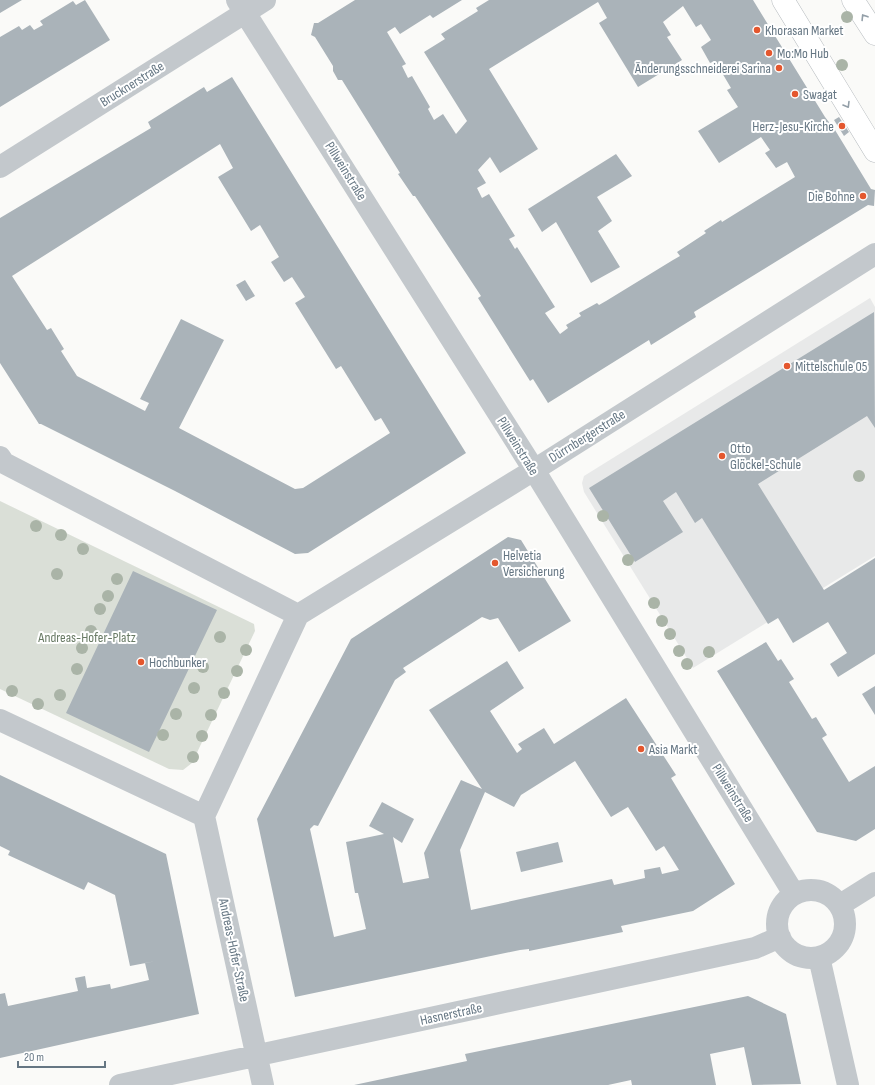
<svg xmlns="http://www.w3.org/2000/svg" width="875" height="1085" font-family="'Sofia Sans Condensed',sans-serif">
<style>
.built{fill:#e8e9e9}
.green{fill:#dadfd7}
.building{fill:#aab3b9;fill-rule:evenodd}
.lines{fill:none;stroke-linecap:round;stroke-linejoin:round}
.major-casing{stroke:#b5babe;stroke-width:23}
.minor{stroke:#c3c8cc;stroke-width:22}
.major{stroke:#fff;stroke-width:22}
.tree{fill:#aab4a7}
.oneway{stroke:#939fa8}
.poi-dot{fill:#e4572e;stroke:#fff;stroke-width:1.5}
.labels{text-anchor:middle;dominant-baseline:central;stroke-width:4;stroke-linejoin:round;paint-order:stroke}
.poi-label{font-size:14px;fill:#657683;stroke:#fff;text-anchor:start}
.street-label{font-size:14px;fill:#657683;stroke:#fff}
.park-label{font-size:14px;fill:#687a64;stroke:#fff}
</style>
<rect width="100%" height="100%" fill="#fafaf8"/>
<path class="built" d="M 870,298 L 875,307 L 875,556 L 693,668 L 584,492 L 582,483 L 584,476 Z"/>
<path class="green" d="M 0,501 L 254,624 L 255,631 L 192,763 L 183,770 L 169,769 L 0,689 Z"/>
<path class="building" d="M 0,0 L 22,0 L 0,13 Z
M 85,0 L 110,40 L 0,107 L 0,37 L 19,26 L 22,30 L 30,25 L 34,30 L 43,25 L 40,21 L 73,1 L 76,5 Z
M 355,0 L 462,0 L 433,18 L 430,15 L 400,34 L 395,27 L 387,32 L 406,64 L 402,66 L 408,78 L 412,76 L 430,107 L 428,109 L 434,120 L 443,114 L 456,134 L 467,121 L 424,52 L 445,39 L 441,34 L 478,11 L 476,8 L 489,0 L 753,0 L 825,117 L 835,130 L 871,189 L 875,190 L 874,206 L 868,205 L 694,312 L 696,317 L 651,345 L 649,340 L 548,403 L 533,379 L 530,381 L 478,298 L 481,296 L 415,196 L 413,196 L 398,174 L 400,173 L 342,80 L 338,80 L 333,71 L 333,66 L 315,37 L 311,35 L 314,23 L 318,23 ZM 598,2 L 607,18 L 599,23 L 638,87 L 682,60 L 667,37 L 671,35 L 663,22 L 683,6 L 696,27 L 701,24 L 711,40 L 701,47 L 710,63 L 715,61 L 731,88 L 727,90 L 738,107 L 698,131 L 719,163 L 761,137 L 770,150 L 765,153 L 776,168 L 787,162 L 795,177 L 722,222 L 721,220 L 704,231 L 706,233 L 677,252 L 680,256 L 673,260 L 606,301 L 599,305 L 597,303 L 579,313 L 581,316 L 566,325 L 568,328 L 560,334 L 545,313 L 555,307 L 517,247 L 515,249 L 509,239 L 515,236 L 489,194 L 482,198 L 477,188 L 486,183 L 478,170 L 490,157 L 500,173 L 538,149 L 489,69 Z
M 232,77 L 466,453 L 308,553 L 295,554 L 175,491 L 41,424 L 39,424 L 0,363 L 0,218 L 151,128 L 148,122 L 204,87 L 207,92 ZM 220,144 L 233,168 L 218,177 L 251,231 L 260,225 L 279,257 L 271,262 L 284,282 L 292,277 L 305,297 L 295,303 L 336,369 L 341,366 L 375,421 L 381,418 L 390,433 L 303,488 L 295,489 L 179,428 L 224,340 L 181,319 L 140,399 L 149,403 L 145,411 L 77,376 L 61,351 L 64,349 L 51,328 L 47,330 L 12,276 Z
M 839,117 L 849,132 L 844,136 L 834,120 Z
M 616,154 L 632,176 L 597,197 L 612,221 L 598,231 L 620,267 L 591,283 L 556,222 L 542,232 L 528,209 Z
M 245,280 L 255,296 L 246,301 L 236,285 Z
M 874,312 L 875,428 L 867,416 L 758,484 L 824,590 L 875,558 L 875,654 L 838,677 L 830,664 L 847,653 L 828,622 L 793,643 L 778,618 L 768,624 L 702,518 L 695,523 L 676,492 L 663,501 L 683,532 L 635,562 L 589,488 Z
M 508,537 L 521,540 L 571,621 L 519,652 L 498,618 L 490,620 L 482,617 L 403,668 L 406,672 L 395,680 L 318,826 L 314,825 L 310,829 L 334,937 L 366,929 L 358,893 L 355,893 L 346,842 L 384,834 L 369,826 L 382,802 L 414,819 L 402,843 L 393,837 L 403,883 L 429,878 L 424,853 L 461,780 L 482,789 L 429,710 L 507,661 L 524,688 L 490,711 L 517,753 L 522,749 L 518,744 L 544,728 L 554,744 L 626,698 L 676,775 L 671,778 L 735,884 L 693,911 L 621,926 L 623,932 L 529,951 L 529,949 L 520,950 L 295,997 L 257,819 L 351,639 ZM 575,761 L 611,817 L 628,807 L 656,851 L 664,846 L 679,870 L 662,874 L 660,867 L 644,870 L 645,878 L 614,885 L 612,879 L 471,910 L 460,850 L 485,792 L 514,807 L 521,795 Z
M 133,571 L 217,610 L 149,752 L 66,713 Z
M 766,642 L 778,661 L 781,659 L 794,679 L 789,682 L 812,719 L 816,717 L 827,735 L 822,738 L 849,782 L 875,766 L 875,829 L 856,841 L 817,832 L 717,671 Z
M 875,686 L 875,715 L 862,694 Z
M 0,775 L 166,854 L 199,1014 L 0,1058 L 0,994 L 5,993 L 8,1006 L 78,991 L 75,978 L 85,976 L 87,988 L 110,984 L 111,989 L 149,980 L 145,963 L 156,961 L 130,966 L 115,895 L 88,882 L 84,890 L 8,855 L 10,851 L 0,846 Z
M 558,842 L 563,862 L 521,872 L 516,852 Z
M 748,996 L 786,1014 L 801,1084 L 752,1085 L 744,1047 L 710,1054 L 716,1085 L 632,1085 L 631,1080 L 608,1085 L 354,1085 L 467,1061 L 465,1054 Z"/>
<g class="lines">
<defs>
<path id="major" d="M 783,0 L 875,151
M 853,0 L 875,34"/>
</defs>
<use href="#major" class="major-casing"/>
<path class="minor" d="M 237,0 L 534,470 L 794,894
M 0,167 L 265,0
M 0,457 L 4,463 L 298,615 L 204,816 L 0,720
M 298,615 L 534,470 L 875,254
M 204,816 L 263,1085
M777 924a34 34 0 1 1 68 0a34 34 0 1 1-68 0Z
M 840,905 L 875,883
M 819,957 L 848,1085
M 120,1085 L 755,948 L 780,937"/>
<use href="#major" class="major"/>
</g>
<g class="tree">
<circle cx="847" cy="17" r="6"/>
<circle cx="842" cy="65" r="6"/>
<circle cx="859" cy="476" r="6"/>
<circle cx="603" cy="516" r="6"/>
<circle cx="36" cy="526" r="6"/>
<circle cx="61" cy="535" r="6"/>
<circle cx="83" cy="549" r="6"/>
<circle cx="628" cy="560" r="6"/>
<circle cx="57" cy="574" r="6"/>
<circle cx="117" cy="579" r="6"/>
<circle cx="108" cy="596" r="6"/>
<circle cx="654" cy="603" r="6"/>
<circle cx="100" cy="609" r="6"/>
<circle cx="662" cy="621" r="6"/>
<circle cx="91" cy="631" r="6"/>
<circle cx="670" cy="634" r="6"/>
<circle cx="220" cy="637" r="6"/>
<circle cx="82" cy="648" r="6"/>
<circle cx="246" cy="650" r="6"/>
<circle cx="679" cy="651" r="6"/>
<circle cx="709" cy="652" r="6"/>
<circle cx="687" cy="664" r="6"/>
<circle cx="203" cy="667" r="6"/>
<circle cx="77" cy="669" r="6"/>
<circle cx="237" cy="671" r="6"/>
<circle cx="194" cy="688" r="6"/>
<circle cx="12" cy="691" r="6"/>
<circle cx="224" cy="693" r="6"/>
<circle cx="60" cy="695" r="6"/>
<circle cx="38" cy="704" r="6"/>
<circle cx="176" cy="714" r="6"/>
<circle cx="211" cy="715" r="6"/>
<circle cx="163" cy="735" r="6"/>
<circle cx="202" cy="736" r="6"/>
<circle cx="193" cy="757" r="6"/>
</g>
<defs><path id="oneway-chevron" d="M-2-3.5L2.5 0L-2 3.5" fill="none" stroke-width="1.6" stroke-linecap="round" stroke-linejoin="round"/></defs>
<g class="oneway">
<use href="#oneway-chevron" transform="translate(864 17) rotate(-122)"/>
<use href="#oneway-chevron" transform="translate(847 105) rotate(59)"/>
</g>
<g class="poi-dot">
<circle cx="757" cy="30" r="4"/>
<circle cx="769" cy="53" r="4"/>
<circle cx="779" cy="68" r="4"/>
<circle cx="795" cy="94" r="4"/>
<circle cx="842" cy="126" r="4"/>
<circle cx="863" cy="196" r="4"/>
<circle cx="787" cy="366" r="4"/>
<circle cx="722" cy="456" r="4"/>
<circle cx="495" cy="563" r="4"/>
<circle cx="141" cy="662" r="4"/>
<circle cx="641" cy="749" r="4"/>
</g>
<g class="labels">
<g class="poi-label">
<text x="765" y="30">Khorasan Market</text>
<text x="777" y="53">Mo:Mo Hub</text>
<text x="771" y="68" text-anchor="end">Änderungsschneiderei Sarina</text>
<text x="803" y="94">Swagat</text>
<text x="834" y="126" text-anchor="end">Herz-Jesu-Kirche</text>
<text x="855" y="196" text-anchor="end">Die Bohne</text>
<text x="795" y="366">Mittelschule 05</text>
<text x="730" y="448">Otto<tspan x="730" dy="16">Glöckel-Schule</tspan></text>
<text x="503" y="555">Helvetia<tspan x="503" dy="16">Versicherung</tspan></text>
<text x="149" y="662">Hochbunker</text>
<text x="649" y="749">Asia Markt</text>
</g>
<g class="street-label">
<text transform="translate(132 84) rotate(-32)">Brucknerstraße</text>
<text transform="translate(346 171) rotate(58)">Pillweinstraße</text>
<text transform="translate(587 436) rotate(-32)">Dürrnbergerstraße</text>
<text transform="translate(518 446) rotate(58)">Pillweinstraße</text>
<text transform="translate(733 793) rotate(58)">Pillweinstraße</text>
<text transform="translate(234 950) rotate(78)">Andreas-Hofer-Straße</text>
<text transform="translate(451 1014) rotate(-12)">Hasnerstraße</text>
</g>
<g class="park-label">
<text x="87" y="637">Andreas-Hofer-Platz</text>
</g>
</g>
<path d="M18 1061v6h87v-6" fill="none" stroke="#657683" stroke-width="2"/>
<text x="24" y="1061" font-size="12" fill="#657683" stroke="#ffffff" stroke-width="3" paint-order="stroke">20 m</text>
</svg>
